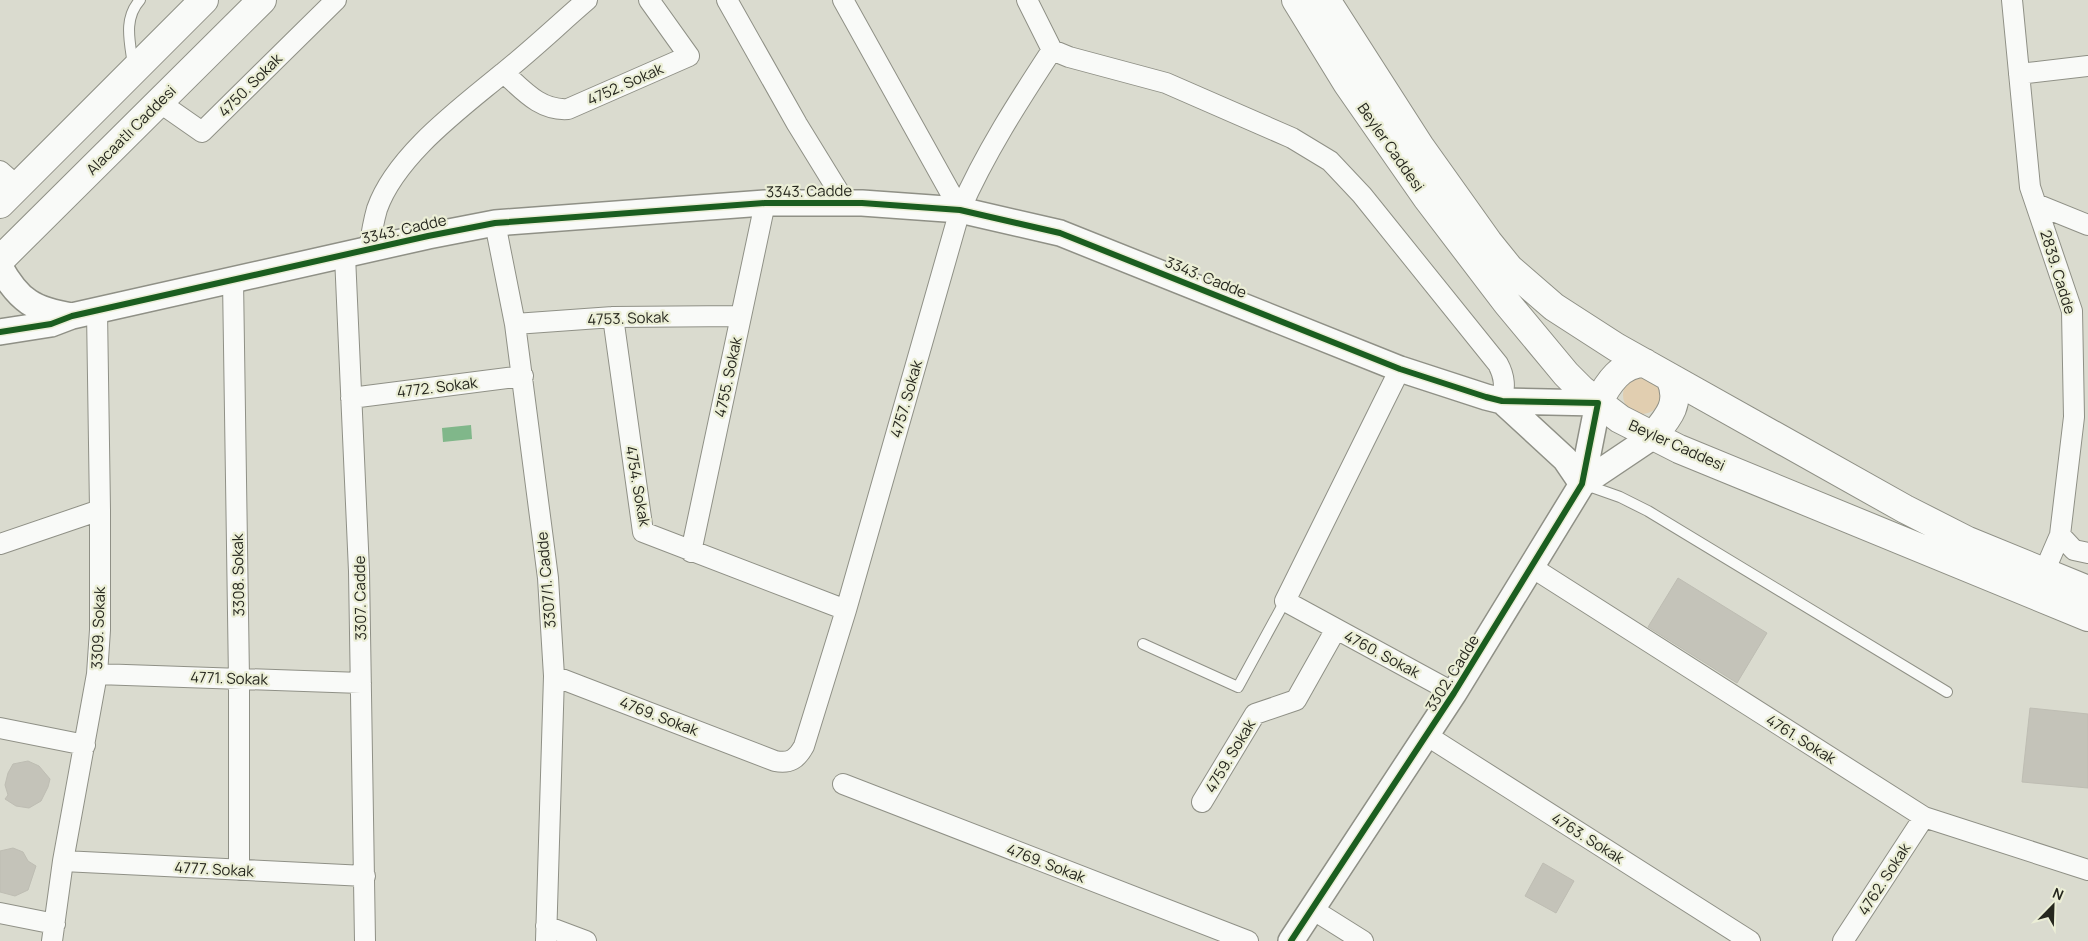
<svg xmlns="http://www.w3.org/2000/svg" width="2088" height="941" font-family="Manrope,sans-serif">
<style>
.green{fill:#e1ceb0}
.water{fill:#80b78a}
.building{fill:#c4c3b9;stroke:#bebdb3}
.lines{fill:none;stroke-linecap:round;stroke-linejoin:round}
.service-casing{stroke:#8f9086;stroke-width:12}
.minor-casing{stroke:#8f9086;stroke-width:22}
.tertiary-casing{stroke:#8f9086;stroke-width:28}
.secondary-casing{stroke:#8f9086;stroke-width:30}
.service{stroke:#f9faf8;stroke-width:10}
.minor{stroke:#f9faf8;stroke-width:20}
.tertiary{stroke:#f9faf8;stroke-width:25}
.secondary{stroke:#f9faf8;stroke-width:28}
.cycleway-casing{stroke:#ebeed6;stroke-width:9}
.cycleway{stroke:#1b5e20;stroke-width:6}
.labels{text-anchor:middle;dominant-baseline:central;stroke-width:4.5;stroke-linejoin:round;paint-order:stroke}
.street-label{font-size:15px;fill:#26271e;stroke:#ebeed6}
</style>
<rect width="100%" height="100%" fill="#dadbcf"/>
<path class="green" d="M1623 395a19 19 0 1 1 38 0a19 19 0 1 1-38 0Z"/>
<path class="water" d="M 471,425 L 472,439 L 443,442 L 442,428 Z"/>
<path class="building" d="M 1678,578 L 1767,633 L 1737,683 L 1648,627 Z
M 2030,708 L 2088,714 L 2088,788 L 2022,782 Z
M 28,761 L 39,766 L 50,779 L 48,787 L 41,801 L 29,808 L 16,806 L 5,799 L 8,795 L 5,785 L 8,773 L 13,764 Z
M 13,848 L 23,852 L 28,861 L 36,866 L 28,890 L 15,896 L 0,892 L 0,851 Z
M 1543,863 L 1574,881 L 1556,913 L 1525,896 Z"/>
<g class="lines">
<defs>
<path id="service" d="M 133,65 C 130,42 123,19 140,0
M 1586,485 L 1620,497 L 1648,511 L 1947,692
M 1143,644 L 1238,687 L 1285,601"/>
<path id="minor" d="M 727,0 L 797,124 L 845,202
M 843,0 L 960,210
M 1027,0 L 1052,50 L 1069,57 L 1166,83 L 1292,138 L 1330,161 L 1362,195 L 1498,364 C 1505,377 1505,387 1502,401
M 2012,0 L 2030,187 L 2072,311 L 2074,417 L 2060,535 L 2044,572
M 504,73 C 523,90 540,111 568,109 L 689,56 L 649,0
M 2019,74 L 2088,66
M 159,102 L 202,132 L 336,0
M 0,171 L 17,186
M 2036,204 L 2088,225
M 495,223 L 515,324 L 548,578 L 554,676 L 546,941
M 369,250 C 371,236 373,223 377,209 C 396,155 461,108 503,73 C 532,50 559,24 587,0
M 345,256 L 359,571 L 365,941
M 233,280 L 239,679 L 239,870
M 613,317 L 643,532 L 846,610
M 515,324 L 613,317 L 740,316
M 1400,369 L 1285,601 L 1454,693
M 351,398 L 523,376
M 2060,535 L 2074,550 L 2088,553
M 0,544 L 100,510
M 691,552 L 765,203
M 1533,568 L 1924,817 L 2088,870
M 97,674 L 361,683
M 554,676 L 775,761 C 790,764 797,759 804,746 L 846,610 L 960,210 C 985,153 1018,102 1052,50
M 0,728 L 85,745
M 1426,735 L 1750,941
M 843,784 L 1248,941
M 1202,802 L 1255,714 L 1296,700 L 1336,629
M 63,861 L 365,876
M 1312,909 L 1363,941
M 0,913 L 55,924
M 546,926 L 586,941
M 52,941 L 63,861 L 97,674 L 100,630 L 100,510 L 97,311
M 1843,941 L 1924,817"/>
<path id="tertiary" d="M 0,267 C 19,301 34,310 72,316
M 0,332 L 51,324 L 72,316 L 428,236 L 495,223 L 765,203 L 862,203 L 960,210 L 1060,233 L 1400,369 L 1486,397 L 1502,401 L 1598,403 L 1582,484 L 1454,693 L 1291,941
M 1502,401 L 1565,459 L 1582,484
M 1582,484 L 1652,437"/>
<path id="secondary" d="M 1296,0 L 1347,83 L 1427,198 L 1507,303 L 1566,374 L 1582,390 L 1620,419 L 1679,449 L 2088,617
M 1326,0 L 1421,148 L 1488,242 L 1509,268 L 1554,307 L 1616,347 L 1905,509 L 1968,541 L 2088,590
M 0,204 L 204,0
M 0,260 L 262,0
M 1598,403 C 1608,383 1621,363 1645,363
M 1652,437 C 1668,418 1682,403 1670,378"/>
</defs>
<use href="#service" class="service-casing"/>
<use href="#minor" class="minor-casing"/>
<use href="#tertiary" class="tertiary-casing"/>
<use href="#secondary" class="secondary-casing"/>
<use href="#service" class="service"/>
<use href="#minor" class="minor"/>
<use href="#tertiary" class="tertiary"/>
<use href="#secondary" class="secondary"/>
<defs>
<path id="cycleway" d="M 0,332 L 51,324 L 72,316 L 428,236 L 495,223 L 765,203 L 862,203 L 960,210 L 1060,233 L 1400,369 L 1486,397 L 1502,401 L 1598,403 L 1582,484 L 1454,693 L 1291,941"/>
</defs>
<use href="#cycleway" class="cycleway-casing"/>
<use href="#cycleway" class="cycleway"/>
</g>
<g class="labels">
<g class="street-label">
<text transform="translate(625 84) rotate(-24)">4752. Sokak</text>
<text transform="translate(250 85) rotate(-45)">4750. Sokak</text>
<text transform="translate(131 130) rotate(-45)">Alacaatlı Caddesi</text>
<text transform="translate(1391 147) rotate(55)">Beyler Caddesi</text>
<text transform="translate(809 191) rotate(-1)">3343. Cadde</text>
<text transform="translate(404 229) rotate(-13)">3343. Cadde</text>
<text transform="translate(2058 272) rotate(73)">2839. Cadde</text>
<text transform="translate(1206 277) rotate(22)">3343. Cadde</text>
<text transform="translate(628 318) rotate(-2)">4753. Sokak</text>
<text transform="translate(728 377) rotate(-78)">4755. Sokak</text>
<text transform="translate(437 387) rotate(-7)">4772. Sokak</text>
<text transform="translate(906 399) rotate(-74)">4757. Sokak</text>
<text transform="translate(1677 445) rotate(24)">Beyler Caddesi</text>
<text transform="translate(638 486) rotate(80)">4754. Sokak</text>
<text transform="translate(238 575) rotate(-91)">3308. Sokak</text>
<text transform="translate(546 580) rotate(-95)">3307/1. Cadde</text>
<text transform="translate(360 598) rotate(-91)">3307. Cadde</text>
<text transform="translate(98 628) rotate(-88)">3309. Sokak</text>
<text transform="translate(1382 654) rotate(28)">4760. Sokak</text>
<text transform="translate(1452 673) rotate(-58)">3302. Cadde</text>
<text transform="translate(229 678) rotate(2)">4771. Sokak</text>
<text transform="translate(659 716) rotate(21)">4769. Sokak</text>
<text transform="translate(1801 739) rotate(32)">4761. Sokak</text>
<text transform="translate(1230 756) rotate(-59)">4759. Sokak</text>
<text transform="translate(1588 838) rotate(32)">4763. Sokak</text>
<text transform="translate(1046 863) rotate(21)">4769. Sokak</text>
<text transform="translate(214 869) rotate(3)">4777. Sokak</text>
<text transform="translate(1884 879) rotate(-57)">4762. Sokak</text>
</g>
</g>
<g transform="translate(2053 906) rotate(23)" stroke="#ebeed6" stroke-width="4" paint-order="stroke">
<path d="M0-4L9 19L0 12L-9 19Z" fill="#26271e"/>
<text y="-8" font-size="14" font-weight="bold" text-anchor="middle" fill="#26271e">N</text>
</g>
</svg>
